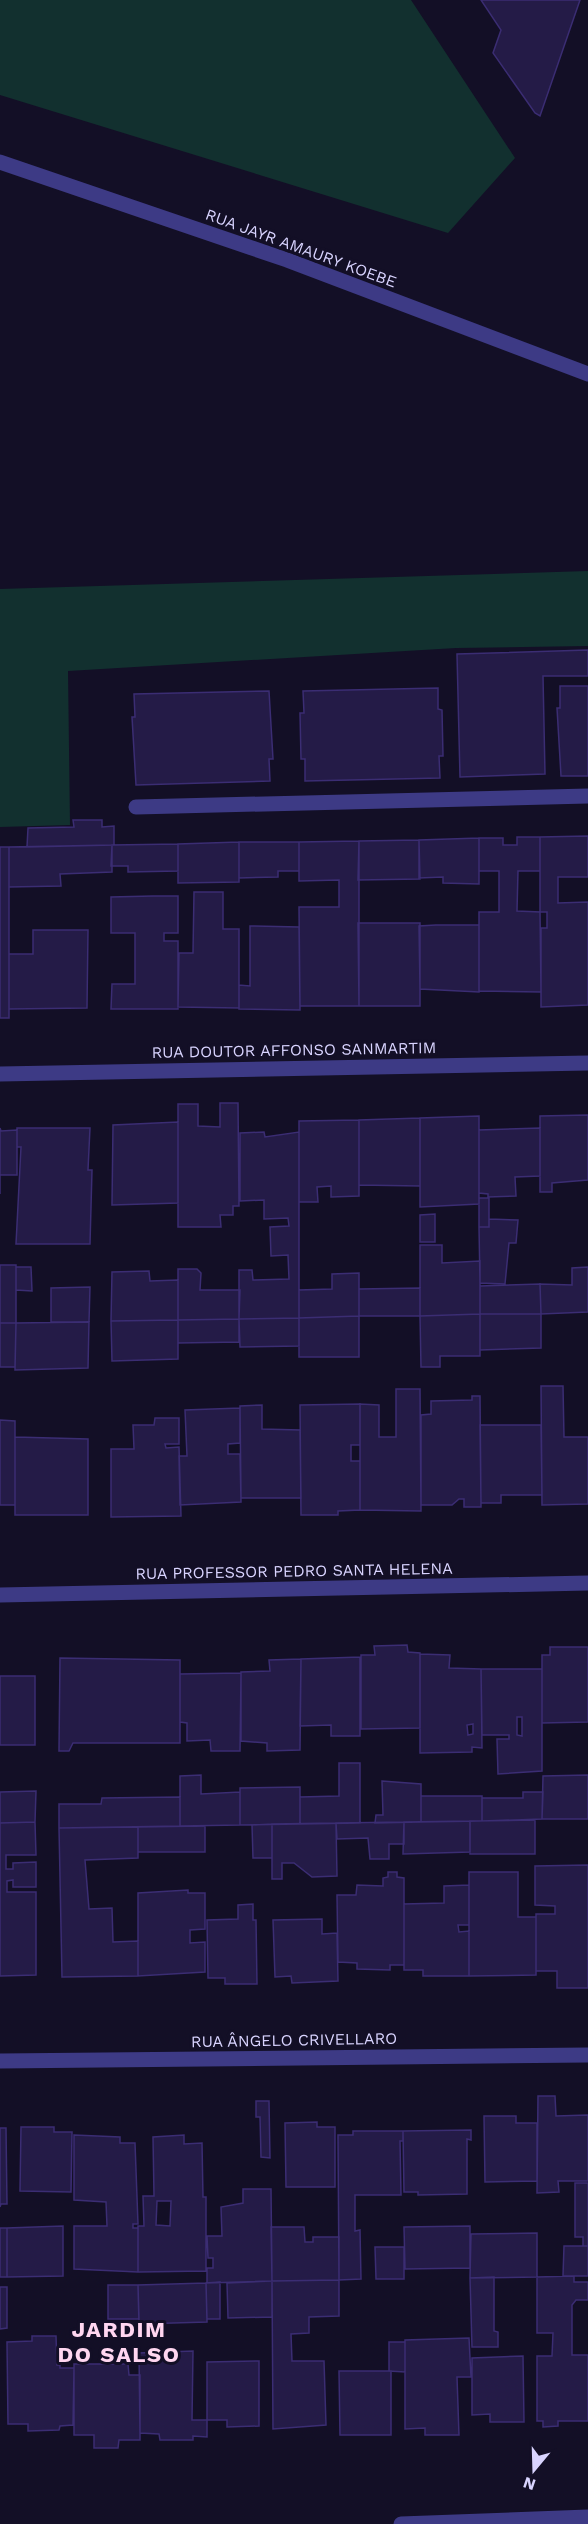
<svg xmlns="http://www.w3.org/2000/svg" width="588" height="2524" font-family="'Work Sans',sans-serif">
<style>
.green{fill:#12302f}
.building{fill:#241b47;stroke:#3b2d73;stroke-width:1.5;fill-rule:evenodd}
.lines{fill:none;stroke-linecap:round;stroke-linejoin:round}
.minor{stroke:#3d3a85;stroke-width:15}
.labels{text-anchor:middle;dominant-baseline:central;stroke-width:6;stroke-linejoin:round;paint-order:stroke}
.street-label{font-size:16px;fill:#d9d4ff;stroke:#130f26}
.district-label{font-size:22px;font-weight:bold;letter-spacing:1.5px;fill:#ffd6f0;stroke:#130f26}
</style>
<rect width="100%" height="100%" fill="#130f26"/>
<path class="green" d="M 0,0 L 411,0 L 515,158 L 448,233 L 0,95 Z
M 588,571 L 588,646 L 456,648 L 68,671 L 70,825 L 0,827 L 0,589 Z"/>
<path class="building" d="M 481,0 L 580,0 L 540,116 L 535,113 L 493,53 L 501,30 Z
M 588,650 L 588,676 L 543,676 L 545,774 L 460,777 L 457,654 Z
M 560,686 L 588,686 L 588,776 L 561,776 L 557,708 L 560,708 Z
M 438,688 L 438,709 L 442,710 L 443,756 L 439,756 L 440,778 L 305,781 L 305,759 L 301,759 L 300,713 L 304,713 L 303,691 Z
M 269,691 L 273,759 L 269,759 L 270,781 L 136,785 L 132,717 L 135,717 L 134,694 Z
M 73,820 L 102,820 L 102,827 L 114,826 L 114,845 L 27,847 L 28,828 L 74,827 Z
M 588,836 L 588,877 L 558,877 L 558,903 L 588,902 L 588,1005 L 541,1007 L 541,928 L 547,928 L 547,912 L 540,912 L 540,837 Z
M 517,837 L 540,837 L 540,871 L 518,871 L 517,911 L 540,912 L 541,992 L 479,991 L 479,912 L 499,912 L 499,871 L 479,871 L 479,838 L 503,838 L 503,845 L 517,845 Z
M 479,838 L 479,884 L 443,883 L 443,877 L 419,878 L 419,840 Z
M 419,840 L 420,879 L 358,880 L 359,841 Z
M 359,841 L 359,1006 L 300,1006 L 299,907 L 339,907 L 339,880 L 299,881 L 299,842 Z
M 239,842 L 299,842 L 299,871 L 278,871 L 278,877 L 239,878 Z
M 239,842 L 239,882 L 178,883 L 178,844 Z
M 178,844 L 178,871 L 128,872 L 128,866 L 111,866 L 112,845 Z
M 112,845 L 112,872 L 60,874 L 61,886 L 9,887 L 9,847 Z
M 0,847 L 9,847 L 9,1018 L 0,1018 Z
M 194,892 L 223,892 L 223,929 L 239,929 L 239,1008 L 178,1007 L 179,953 L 193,953 Z
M 153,896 L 178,896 L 178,933 L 164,933 L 164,941 L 178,941 L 178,1009 L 111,1009 L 112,984 L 135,984 L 135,933 L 111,933 L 111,897 Z
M 358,923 L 420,923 L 420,1006 L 359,1006 Z
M 436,925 L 479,925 L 479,992 L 420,989 L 419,926 Z
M 250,926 L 299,927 L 300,1010 L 239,1009 L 239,985 L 250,986 Z
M 33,930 L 88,930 L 87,1008 L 9,1009 L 9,954 L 33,954 Z
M 220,1103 L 238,1103 L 239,1206 L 233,1206 L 233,1215 L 220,1215 L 221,1227 L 178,1227 L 178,1104 L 198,1104 L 198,1126 L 220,1127 Z
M 588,1115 L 588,1180 L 552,1183 L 552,1192 L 540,1192 L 540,1116 Z
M 479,1116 L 479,1204 L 420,1207 L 420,1118 Z
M 420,1118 L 420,1186 L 359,1185 L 359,1120 Z
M 359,1120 L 359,1196 L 331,1197 L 331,1186 L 317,1187 L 318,1202 L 299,1202 L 299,1121 Z
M 178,1122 L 178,1203 L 112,1205 L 113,1125 Z
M 0,1128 L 1,1131 L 17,1130 L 17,1175 L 0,1175 L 0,1194 Z
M 17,1128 L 90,1128 L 88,1170 L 92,1170 L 90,1244 L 16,1244 L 21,1147 L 17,1147 Z
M 540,1128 L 540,1176 L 515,1177 L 516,1196 L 488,1197 L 488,1194 L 479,1193 L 479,1130 Z
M 264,1132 L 265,1137 L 299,1132 L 299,1318 L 239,1319 L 239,1270 L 252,1270 L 253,1280 L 289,1279 L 288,1255 L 271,1256 L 270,1227 L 289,1226 L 288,1218 L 264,1219 L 264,1200 L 240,1201 L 240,1133 Z
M 479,1198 L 489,1198 L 489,1227 L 479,1227 Z
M 435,1214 L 435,1242 L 420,1242 L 420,1215 Z
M 489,1219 L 518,1220 L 516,1243 L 509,1243 L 505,1284 L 480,1283 L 479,1227 L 489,1227 Z
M 420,1245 L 442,1245 L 442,1263 L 480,1261 L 480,1314 L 420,1316 Z
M 0,1265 L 16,1265 L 16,1323 L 0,1323 Z
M 16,1267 L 31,1267 L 32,1291 L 16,1290 Z
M 588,1267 L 588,1312 L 541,1314 L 540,1284 L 572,1285 L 572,1268 Z
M 178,1269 L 197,1269 L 201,1273 L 200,1290 L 240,1290 L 239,1319 L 178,1320 Z
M 149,1271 L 150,1281 L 178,1280 L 178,1320 L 111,1321 L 112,1272 Z
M 359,1273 L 359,1316 L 299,1318 L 299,1290 L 332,1289 L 332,1274 Z
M 540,1284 L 541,1314 L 480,1314 L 480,1286 Z
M 90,1287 L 89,1322 L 51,1322 L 51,1288 Z
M 420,1288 L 420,1316 L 359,1316 L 359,1289 Z
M 480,1314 L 541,1314 L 541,1348 L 480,1350 Z
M 480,1314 L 480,1356 L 440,1356 L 440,1367 L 421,1367 L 420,1316 Z
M 359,1316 L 359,1357 L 299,1357 L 299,1318 Z
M 299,1318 L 299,1346 L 240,1347 L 239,1319 Z
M 239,1319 L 239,1342 L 178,1343 L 178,1320 Z
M 178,1320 L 178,1359 L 112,1361 L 111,1321 Z
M 89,1322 L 88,1368 L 15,1370 L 16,1323 Z
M 0,1323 L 16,1323 L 15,1367 L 0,1367 Z
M 541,1386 L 563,1386 L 564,1437 L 588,1437 L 588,1504 L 542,1505 Z
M 396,1389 L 420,1389 L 421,1511 L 360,1510 L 360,1404 L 379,1405 L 379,1437 L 396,1437 Z
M 472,1396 L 480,1396 L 481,1507 L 464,1507 L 464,1499 L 459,1499 L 452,1505 L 421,1505 L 421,1415 L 431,1414 L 431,1401 L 472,1400 Z
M 360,1404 L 360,1445 L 351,1445 L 351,1461 L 360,1461 L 360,1510 L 338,1511 L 338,1515 L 301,1515 L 300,1405 Z
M 262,1405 L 262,1429 L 300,1430 L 301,1498 L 241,1498 L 240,1406 Z
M 240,1408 L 240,1443 L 228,1444 L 228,1454 L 240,1454 L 241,1502 L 180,1505 L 179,1456 L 187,1456 L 185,1410 Z
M 155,1418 L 179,1418 L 179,1444 L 165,1444 L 166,1448 L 179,1447 L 181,1516 L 111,1517 L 111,1449 L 134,1449 L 133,1425 L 154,1425 Z
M 0,1420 L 15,1421 L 15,1505 L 0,1505 Z
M 480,1425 L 541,1425 L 542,1495 L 501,1495 L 501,1503 L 481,1503 Z
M 15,1437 L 88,1439 L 88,1515 L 15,1515 Z
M 407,1645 L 408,1652 L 420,1653 L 420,1728 L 361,1729 L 361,1655 L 375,1655 L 374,1646 Z
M 550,1647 L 588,1647 L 588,1722 L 542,1723 L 542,1655 L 550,1655 Z
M 420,1654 L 450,1655 L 449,1668 L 481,1669 L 482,1748 L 472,1747 L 472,1752 L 420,1753 ZM 473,1724 L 473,1734 L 468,1735 L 467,1725 Z
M 360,1657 L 360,1736 L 331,1736 L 331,1725 L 300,1726 L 301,1659 Z
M 60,1658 L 180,1660 L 180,1743 L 73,1743 L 69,1751 L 59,1751 Z
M 301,1659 L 300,1750 L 267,1751 L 267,1743 L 241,1741 L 241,1672 L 270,1671 L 269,1660 Z
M 481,1669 L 542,1669 L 542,1771 L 498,1774 L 497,1739 L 509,1739 L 509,1735 L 482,1735 ZM 517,1717 L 522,1717 L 522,1736 L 517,1735 Z
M 241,1673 L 240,1751 L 211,1751 L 210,1740 L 187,1741 L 187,1723 L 180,1722 L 180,1674 Z
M 0,1676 L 35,1676 L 35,1745 L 0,1745 Z
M 339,1763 L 360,1763 L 360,1823 L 300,1824 L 300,1797 L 339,1796 Z
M 201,1775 L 201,1794 L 240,1792 L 240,1825 L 180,1826 L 180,1776 Z
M 588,1775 L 588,1819 L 542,1819 L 543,1776 Z
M 382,1781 L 421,1784 L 421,1822 L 375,1823 L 376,1815 L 383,1815 Z
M 300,1787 L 300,1824 L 240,1825 L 240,1788 Z
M 36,1791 L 35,1822 L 0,1823 L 0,1792 Z
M 523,1792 L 543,1792 L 542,1819 L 482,1821 L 482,1798 L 523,1798 Z
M 421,1796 L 482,1796 L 482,1821 L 421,1822 Z
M 180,1797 L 180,1826 L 59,1828 L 59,1804 L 101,1804 L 102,1798 Z
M 535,1820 L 535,1854 L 470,1854 L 470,1821 Z
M 470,1821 L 470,1852 L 403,1854 L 404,1822 Z
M 35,1822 L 36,1855 L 6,1855 L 6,1869 L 13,1869 L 13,1863 L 36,1862 L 36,1887 L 13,1887 L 13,1880 L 7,1881 L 7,1892 L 36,1892 L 36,1975 L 0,1976 L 0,1823 Z
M 404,1822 L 404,1844 L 389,1844 L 389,1859 L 370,1859 L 368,1838 L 337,1839 L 336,1823 Z
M 336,1823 L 337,1876 L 312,1877 L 294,1863 L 282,1863 L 282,1879 L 272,1879 L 272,1824 Z
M 272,1824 L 272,1858 L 253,1858 L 252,1825 Z
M 205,1826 L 205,1852 L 138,1852 L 138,1827 Z
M 138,1827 L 138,1858 L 85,1860 L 89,1909 L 112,1908 L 113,1942 L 138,1941 L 138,1976 L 62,1977 L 59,1828 Z
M 588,1865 L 588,1988 L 557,1988 L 557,1971 L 536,1971 L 536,1914 L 555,1914 L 555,1906 L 535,1905 L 535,1866 Z
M 388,1872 L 397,1872 L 397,1877 L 404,1878 L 404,1965 L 390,1965 L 390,1970 L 357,1969 L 357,1963 L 338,1962 L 337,1895 L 356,1895 L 357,1885 L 383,1886 L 383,1878 L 388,1877 Z
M 469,1872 L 518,1872 L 518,1917 L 536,1917 L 536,1975 L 469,1976 Z
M 469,1885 L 469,1925 L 458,1925 L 459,1932 L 469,1931 L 469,1976 L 423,1976 L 423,1970 L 404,1970 L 404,1904 L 444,1903 L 444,1886 Z
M 188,1890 L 188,1893 L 205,1893 L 205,1929 L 190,1930 L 190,1943 L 205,1942 L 205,1972 L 138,1976 L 138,1893 Z
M 253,1904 L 253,1920 L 256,1920 L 257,1984 L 225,1984 L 225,1978 L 208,1978 L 207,1920 L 238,1919 L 238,1905 Z
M 322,1919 L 322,1934 L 337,1933 L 338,1981 L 292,1983 L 291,1976 L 275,1977 L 273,1920 Z
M 538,2096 L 555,2096 L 556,2116 L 588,2115 L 588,2181 L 558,2181 L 559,2192 L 537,2193 Z
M 256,2101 L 269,2101 L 270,2158 L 261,2157 L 260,2117 L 256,2117 Z
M 484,2116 L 516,2116 L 516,2123 L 537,2123 L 537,2181 L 485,2182 Z
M 317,2122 L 317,2127 L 335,2127 L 335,2187 L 286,2187 L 285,2123 Z
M 21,2127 L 54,2127 L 54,2132 L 72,2132 L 71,2192 L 20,2191 Z
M 0,2128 L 6,2128 L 7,2204 L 1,2204 L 0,2207 Z
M 471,2130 L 471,2140 L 467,2139 L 467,2194 L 418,2195 L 418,2192 L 404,2192 L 403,2131 Z
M 353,2131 L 403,2131 L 403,2141 L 400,2141 L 401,2195 L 355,2195 L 355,2231 L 360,2230 L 361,2279 L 339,2280 L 338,2135 L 353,2135 Z
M 74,2135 L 120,2137 L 120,2143 L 135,2143 L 138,2224 L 133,2224 L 133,2228 L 138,2228 L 138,2272 L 74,2269 L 74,2226 L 107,2226 L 106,2202 L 74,2200 Z
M 184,2135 L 184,2144 L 202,2143 L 203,2197 L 206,2197 L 206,2271 L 138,2272 L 138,2226 L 144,2226 L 143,2196 L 154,2196 L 153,2137 ZM 157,2201 L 171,2201 L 170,2226 L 156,2225 Z
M 575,2183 L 588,2183 L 588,2246 L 583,2246 L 583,2237 L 575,2237 Z
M 243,2189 L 271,2189 L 272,2281 L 207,2283 L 207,2268 L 213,2268 L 213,2258 L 208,2258 L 207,2236 L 222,2236 L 221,2207 L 243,2203 Z
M 63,2226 L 63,2276 L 7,2277 L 7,2228 Z
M 470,2226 L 470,2268 L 405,2269 L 404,2227 Z
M 271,2227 L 304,2227 L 305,2242 L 313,2242 L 313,2237 L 339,2237 L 339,2280 L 272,2281 Z
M 0,2228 L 7,2228 L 7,2277 L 0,2277 Z
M 537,2233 L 537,2277 L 470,2278 L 471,2234 Z
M 564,2246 L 588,2246 L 588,2276 L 563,2276 Z
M 375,2247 L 404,2247 L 404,2279 L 376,2279 Z
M 574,2276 L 574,2282 L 588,2282 L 588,2300 L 576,2300 L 572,2305 L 572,2355 L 588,2355 L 588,2421 L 558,2421 L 558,2426 L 543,2427 L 543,2421 L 537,2421 L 537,2356 L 552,2356 L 553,2333 L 537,2333 L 537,2277 Z
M 494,2277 L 494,2331 L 498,2332 L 498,2347 L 472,2347 L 470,2278 Z
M 339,2280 L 339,2316 L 309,2317 L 309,2333 L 291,2334 L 292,2361 L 324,2361 L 326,2425 L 273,2429 L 272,2281 Z
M 272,2281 L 272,2317 L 228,2318 L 227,2283 Z
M 220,2282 L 220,2319 L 207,2319 L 206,2283 Z
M 206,2283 L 207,2322 L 139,2324 L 138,2285 Z
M 108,2285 L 138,2285 L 139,2319 L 108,2319 Z
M 0,2287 L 7,2287 L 7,2328 L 0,2329 Z
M 32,2336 L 56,2336 L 57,2365 L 60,2365 L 60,2368 L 74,2368 L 73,2425 L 60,2426 L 59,2430 L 28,2431 L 28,2424 L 8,2424 L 7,2342 L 32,2341 Z
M 469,2338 L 471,2377 L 457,2377 L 459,2435 L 425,2435 L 425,2428 L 405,2429 L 405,2340 Z
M 389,2342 L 405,2342 L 405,2372 L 389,2371 Z
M 193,2351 L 192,2420 L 207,2420 L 207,2437 L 193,2436 L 193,2440 L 160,2440 L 159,2434 L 140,2433 L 139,2353 Z
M 523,2356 L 524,2422 L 490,2422 L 490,2414 L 472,2415 L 472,2358 Z
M 259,2361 L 259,2426 L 227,2427 L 227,2420 L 207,2420 L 207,2362 Z
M 74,2364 L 128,2364 L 129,2375 L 140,2375 L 140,2440 L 119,2440 L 118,2448 L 94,2448 L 94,2435 L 74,2435 Z
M 339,2371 L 391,2371 L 391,2435 L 340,2435 Z"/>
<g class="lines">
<path class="minor" d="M 0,162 L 287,260 L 588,374
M 136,807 L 588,796
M 0,1074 L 588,1063
M 0,1595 L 588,1583
M 0,2061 L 588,2055
M 401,2524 L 588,2517"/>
</g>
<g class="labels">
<g class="street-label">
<text transform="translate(301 248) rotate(20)">RUA JAYR AMAURY KOEBE</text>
<text transform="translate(294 1050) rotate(-1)">RUA DOUTOR AFFONSO SANMARTIM</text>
<text transform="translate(294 1571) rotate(-1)">RUA PROFESSOR PEDRO SANTA HELENA</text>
<text transform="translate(294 2040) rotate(-1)">RUA ÂNGELO CRIVELLARO</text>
</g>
<g class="district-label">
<text x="119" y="2329">JARDIM<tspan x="119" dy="25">DO SALSO</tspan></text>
</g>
</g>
<g transform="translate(534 2470) rotate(199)" stroke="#130f26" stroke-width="4.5" paint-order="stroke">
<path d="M0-4.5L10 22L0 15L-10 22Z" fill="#d9d4ff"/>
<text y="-9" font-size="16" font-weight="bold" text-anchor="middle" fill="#d9d4ff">N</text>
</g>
</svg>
